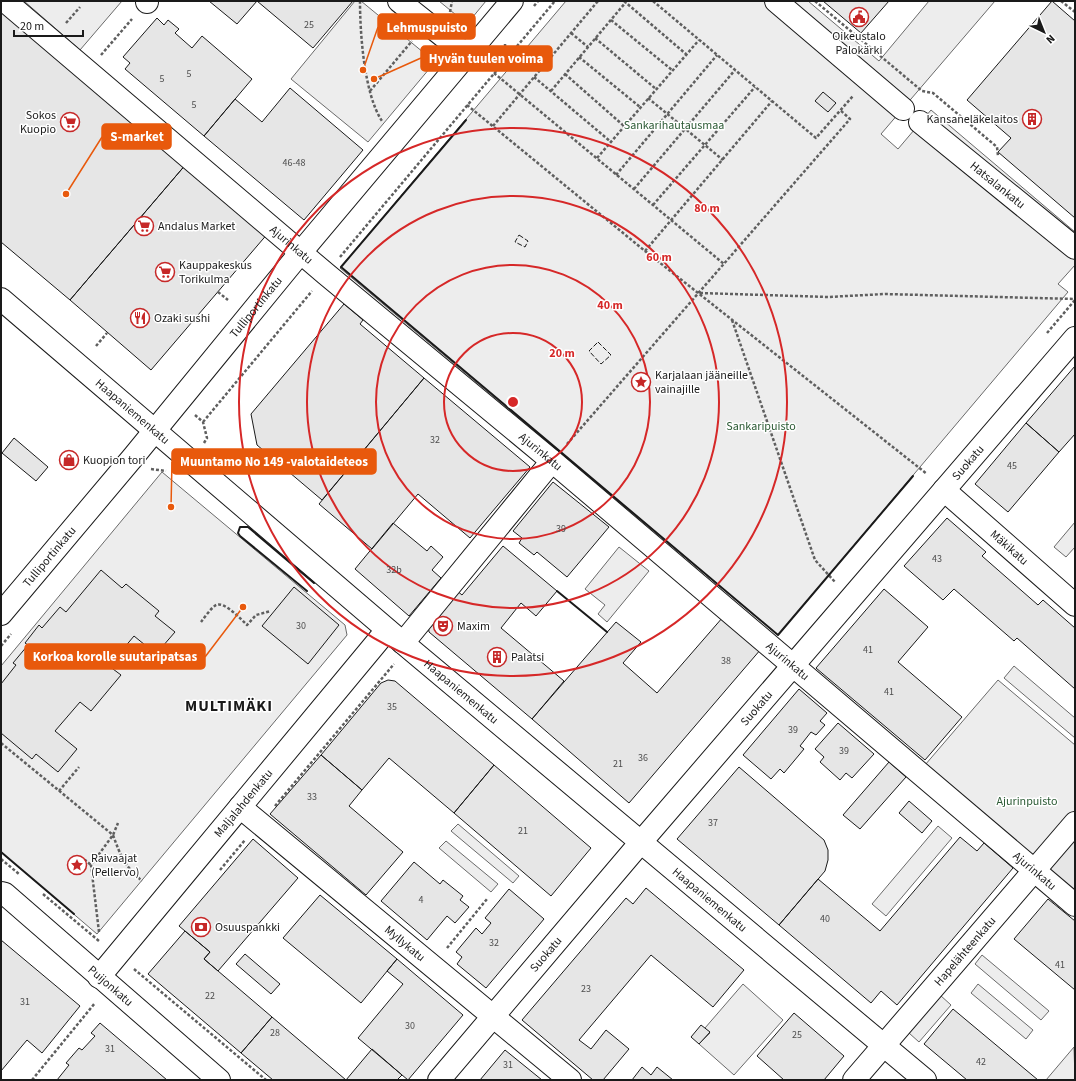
<svg xmlns="http://www.w3.org/2000/svg" width="1076" height="1081" font-family="'Source Sans 3',sans-serif">
<style>
.built{fill:#ededed;stroke:#6a6a6a}
.building{fill:#e6e6e6;stroke:#1a1a1a}
.lines{fill:none;stroke-linecap:round;stroke-linejoin:round}
.minor-casing{stroke:#1a1a1a;stroke-width:24}
.path{stroke:#5f5f5f;stroke-width:2.5;stroke-dasharray:3 2;stroke-linecap:butt}
.minor{stroke:#fff;stroke-width:22}
.fence{stroke:#1a1a1a;stroke-width:1;stroke-dasharray:5 2;stroke-linecap:butt}
.wall{stroke:#1a1a1a;stroke-width:2}
.ring{fill:none;stroke:#d62828;stroke-width:2}
.labels{text-anchor:middle;dominant-baseline:central;stroke-width:3;stroke-linejoin:round;paint-order:stroke}
.number-label{font-size:10px;fill:#4d4d4d}
.poi-label{font-size:12px;fill:#1a1a1a;stroke:#fff;text-anchor:start}
.park-label{font-size:12px;fill:#2b5a34;stroke:#fff}
.street-label{font-size:12px;fill:#1a1a1a;stroke:#fff}
.district-label{font-size:16px;font-weight:bold;letter-spacing:1px;fill:#1a1a1a;stroke:#fff}
.centre{fill:#d62828;stroke:#fff;stroke-width:2}
.ring-label{font-size:12px;text-anchor:middle;font-weight:bold;fill:#d62828;stroke:#fff;stroke-width:3;stroke-linejoin:round;paint-order:stroke}
.leader{fill:none;stroke:#e8590c;stroke-width:1.5}
.callout-dot{fill:#e8590c;stroke:#fff;stroke-width:1.5}
.callout{fill:#e8590c;stroke:#e8590c;stroke-width:1.5}
.callout-label{font-size:13px;text-anchor:middle;font-weight:bold;fill:#fff}
</style>
<rect width="100%" height="100%" fill="#fff"/>
<path class="built" d="M 24,1 L 122,1 L 80,50 Z
M 355,1 L 361,1 L 435,62 L 368,142 L 291,79 Z
M 439,1 L 486,1 L 467,24 Z
M 566,1 L 808,1 L 879,61 L 929,1 L 995,1 L 881,134 L 898,149 L 931,110 L 1075,232 L 1075,265 L 1058,284 L 1068,292 L 778,635 L 340,268 Z
M 162,472 L 345,625 L 347,635 L 97,934 L 1,852 L 1,666 Z
M 1075,522 L 1075,547 L 1066,557 L 1054,547 Z
M 619,547 L 649,571 L 607,622 L 598,614 L 605,605 L 585,589 Z
M 1014,666 L 1075,718 L 1075,738 L 1004,678 Z
M 998,680 L 1075,745 L 1075,823 L 1034,870 L 919,772 Z
M 458,824 L 519,876 L 513,883 L 451,831 Z
M 938,826 L 952,838 L 886,916 L 872,904 Z
M 446,841 L 498,884 L 491,892 L 439,848 Z
M 982,955 L 1049,1011 L 1041,1020 L 975,964 Z
M 743,984 L 783,1020 L 734,1075 L 699,1044 L 710,1033 L 705,1028 Z
M 978,984 L 1033,1030 L 1026,1039 L 971,993 Z
M 940,995 L 951,1005 L 919,1042 L 909,1033 Z
M 1074,1047 L 1075,1080 L 1046,1080 Z"/>
<path class="building" d="M 209,1 L 257,1 L 237,24 Z
M 257,1 L 353,1 L 313,48 Z
M 823,1 L 889,1 L 861,33 Z
M 1052,1 L 1075,21 L 1075,218 L 998,152 L 1011,138 L 967,100 Z
M 1,5 L 187,163 L 70,300 L 1,242 Z
M 157,18 L 164,25 L 168,20 L 179,29 L 175,33 L 192,48 L 202,36 L 252,79 L 204,136 L 125,69 L 130,63 L 123,57 Z
M 290,88 L 363,150 L 304,220 L 204,136 L 235,99 L 262,122 Z
M 823,92 L 836,103 L 828,112 L 815,101 Z
M 187,163 L 269,232 L 151,370 L 70,300 Z
M 344,304 L 363,320 L 360,324 L 424,378 L 322,500 L 257,445 L 251,414 Z
M 1075,366 L 1075,434 L 1059,452 L 1026,423 Z
M 424,378 L 530,467 L 470,538 L 418,494 L 372,549 L 319,504 Z
M 1026,423 L 1059,452 L 1008,512 L 975,484 Z
M 14,438 L 48,467 L 36,481 L 2,453 Z
M 553,482 L 609,527 L 567,577 L 537,552 L 534,555 L 519,543 L 522,538 L 513,531 Z
M 947,518 L 986,552 L 982,556 L 1038,605 L 1043,600 L 1075,628 L 1075,689 L 1017,638 L 1014,641 L 954,589 L 943,600 L 904,566 Z
M 393,523 L 427,551 L 431,546 L 443,557 L 432,570 L 441,578 L 409,616 L 355,569 Z
M 503,546 L 557,591 L 536,616 L 521,603 L 501,628 L 564,681 L 532,719 L 429,632 L 428,624 L 456,590 L 462,595 Z
M 101,570 L 122,588 L 126,584 L 159,611 L 155,616 L 175,632 L 156,654 L 134,636 L 109,666 L 121,675 L 91,711 L 80,702 L 55,731 L 77,749 L 58,772 L 36,754 L 32,759 L 1,733 L 1,684 L 16,665 L 13,663 L 28,645 L 25,643 L 39,625 L 42,628 L 60,607 L 66,612 Z
M 294,587 L 339,625 L 308,664 L 262,626 Z
M 884,589 L 928,627 L 898,662 L 962,717 L 925,760 L 816,668 Z
M 723,617 L 761,649 L 629,803 L 532,719 L 616,622 L 641,642 L 623,663 L 657,693 Z
M 388,680 L 395,681 L 494,765 L 454,813 L 389,758 L 362,790 L 321,755 L 381,683 Z
M 799,689 L 827,713 L 820,721 L 825,725 L 816,735 L 811,732 L 800,746 L 804,749 L 784,773 L 780,769 L 771,779 L 743,755 Z
M 838,723 L 874,754 L 852,778 L 846,773 L 840,780 L 820,762 L 824,757 L 815,749 Z
M 321,755 L 362,790 L 349,806 L 403,852 L 366,895 L 270,814 Z
M 889,762 L 906,777 L 860,829 L 843,815 Z
M 494,765 L 591,848 L 551,896 L 454,813 Z
M 739,767 L 824,840 L 828,850 L 828,860 L 825,871 L 779,925 L 677,839 Z
M 909,801 L 932,821 L 922,833 L 899,813 Z
M 1075,832 L 1075,892 L 1045,866 Z
M 960,837 L 977,851 L 984,843 L 1013,868 L 897,1005 L 881,991 L 871,1003 L 779,925 L 818,879 L 880,931 Z
M 253,839 L 298,878 L 218,971 L 204,959 L 210,952 L 179,926 Z
M 414,862 L 440,884 L 443,880 L 463,896 L 460,900 L 469,907 L 455,923 L 447,916 L 427,940 L 381,901 Z
M 646,888 L 744,970 L 713,1007 L 651,955 L 579,1040 L 591,1049 L 606,1030 L 629,1049 L 603,1080 L 593,1080 L 522,1020 L 626,898 L 633,904 Z
M 509,889 L 544,919 L 486,988 L 457,964 L 462,957 L 456,952 L 476,928 L 482,934 L 491,923 L 485,918 Z
M 320,895 L 397,959 L 361,1003 L 283,938 Z
M 1048,899 L 1075,921 L 1075,990 L 1014,939 Z
M 185,931 L 210,952 L 204,959 L 272,1017 L 241,1053 L 148,974 Z
M 1,940 L 80,1006 L 42,1053 L 27,1040 L 1,1071 Z
M 245,954 L 280,984 L 271,994 L 236,964 Z
M 397,959 L 463,1015 L 408,1080 L 358,1038 L 403,984 L 387,971 Z
M 953,1009 L 1038,1080 L 967,1080 L 924,1044 Z
M 794,1013 L 844,1056 L 824,1080 L 784,1080 L 757,1056 Z
M 272,1017 L 346,1080 L 372,1049 L 402,1075 L 397,1080 L 273,1080 L 241,1053 Z
M 100,1023 L 167,1080 L 57,1080 L 69,1065 L 66,1063 L 79,1048 L 82,1050 L 95,1036 L 91,1033 Z
M 701,1025 L 710,1032 L 699,1044 L 691,1037 Z
M 505,1050 L 542,1080 L 480,1080 Z
M 642,1067 L 651,1075 L 657,1067 L 673,1080 L 632,1080 Z"/>
<g class="lines">
<defs>
<g id="minor">
<path id="s1" d="M 5,1 L 326,274 L 552,461 L 1075,905"/>
<path d="M 399,1 L 467,55"/>
<path d="M 776,1 L 903,109"/>
<path d="M 147,2 L 147,1"/>
<path id="s2" d="M 920,122 L 1075,248"/>
<path id="s3" d="M 1,299 L 403,643 L 925,1080"/>
<path id="s4" d="M 944,490 L 1075,605"/>
<path id="s5" d="M 1,614 L 134,456 L 301,252 L 512,1"/>
<path d="M 403,643 L 552,461"/>
<path id="s6" d="M 240,807 L 570,1080"/>
<path id="s7" d="M 1,893 L 5,894 L 219,1080"/>
<path id="s8" d="M 99,977 L 387,630"/>
<path id="s9" d="M 439,1080 L 641,842 L 1075,338"/>
<path id="s10" d="M 854,1080 L 1075,823"/>
</g>
</defs>
<use href="#minor" class="minor-casing"/>
<path class="path" d="M 360,1 C 360,33 364,94 382,121
M 624,1 L 686,54
M 653,1 L 816,138 L 853,96
M 815,1 L 922,91 L 933,93 L 997,147 L 998,156
M 1061,1 L 1075,12
M 534,6 L 538,1
M 450,12 L 452,1
M 611,20 L 672,70
M 66,23 L 80,7
M 571,33 L 588,47
M 595,38 L 656,89
M 505,44 L 506,57
M 101,55 L 132,19
M 579,57 L 640,107
M 494,73 L 724,264
M 565,74 L 624,126
M 534,77 L 611,142
M 370,91 L 412,41
M 551,91 L 626,2
M 648,98 L 723,160
M 467,105 L 645,251 L 927,474
M 493,126 L 598,1
M 597,158 L 699,40
M 616,175 L 717,55
M 634,189 L 735,70
M 653,205 L 755,87
M 645,251 L 772,101
M 340,257 L 555,1
M 218,292 L 228,300
M 700,293 L 828,297 L 885,294 L 1075,299
M 732,320 L 815,560 L 835,582
M 1047,333 L 1075,300
M 96,346 L 107,333
M 195,415 L 203,422 L 207,438 L 204,443
M 203,422 L 312,291
M 567,444 L 850,119 L 840,110
M 151,469 L 166,471
M 201,622 C 205,617 210,609 216,605 C 224,601 241,619 247,625 L 256,615 L 271,611
M 1,646 L 11,634
M 1,743 L 113,835 C 121,857 124,865 142,881
M 59,791 L 79,767
M 275,806 L 394,664
M 1,859 L 19,874
M 79,860 L 85,860 L 91,865
M 220,870 L 245,840
M 43,894 L 99,941
M 99,932 L 91,865 L 113,835 L 118,823
M 447,948 L 487,899
M 134,969 L 266,1080
M 32,1080 L 95,1003"/>
<use href="#minor" class="minor"/>
<path class="fence" d="M 519,235 L 528,241 L 525,247 L 515,242 Z
M 598,342 L 611,355 L 601,364 L 589,351 Z"/>
<path class="wall" d="M 466,120 L 341,267 L 778,635 L 913,476
M 307,591 L 240,536 L 238,533 L 240,527 L 248,527 L 314,583
M 557,591 L 607,632
M 1,852 L 74,914"/>
</g>
<g class="ring">
<circle cx="513" cy="402" r="69"/>
<circle cx="513" cy="402" r="137"/>
<circle cx="513" cy="402" r="206"/>
<circle cx="513" cy="402" r="274"/>
</g>
<defs>
<symbol id="civic-ring" viewBox="-11 -11 22 22"><circle r="9.5" fill="#fff" stroke="#c62828" stroke-width="1.5"/><path d="M-.6-6.5H3V-4.5H.6V-3L4-1V1h2V6H-6V1h2V-1L-.6-3ZM-1.2 2.5V6h2.4V2.5Z" fill="#c62828"/></symbol>
<symbol id="building-ring" viewBox="-11 -11 22 22"><circle r="9.5" fill="#fff" stroke="#c62828" stroke-width="1.5"/><path d="M-4-6H4V6H1V3H-1V6H-4ZM-2.5-4.3h1.7v1.8h-1.7ZM.8-4.3h1.7v1.8H.8ZM-2.5-1h1.7V.8h-1.7ZM.8-1h1.7V.8H.8Z" fill="#c62828"/></symbol>
<symbol id="supermarket-ring" viewBox="-11 -11 22 22"><circle r="9.5" fill="#fff" stroke="#c62828" stroke-width="1.5"/><path d="M-6-5.5h2.5l.6 2H6L4.5 2H-2.5L-4.4-4H-6ZM-1.5 3.2a1.3 1.3 0 1 0 .1 0ZM3 3.2a1.3 1.3 0 1 0 .1 0Z" fill="#c62828"/></symbol>
<symbol id="restaurant-ring" viewBox="-11 -11 22 22"><circle r="9.5" fill="#fff" stroke="#c62828" stroke-width="1.5"/><path d="M-5-6h1v4h1v-4h1v4h1v-4h1v5L-1.5 .5V6h-2V.5L-5-1ZM5-6V6H3V1.5H1.5Q1.5-4 5-6Z" fill="#c62828"/></symbol>
<symbol id="sight-ring" viewBox="-11 -11 22 22"><circle r="9.5" fill="#fff" stroke="#c62828" stroke-width="1.5"/><path d="M0-6L1.8-2.2L6-1.7L2.9 1.2L3.7 5.4L0 3.3L-3.7 5.4L-2.9 1.2L-6-1.7L-1.8-2.2Z" fill="#c62828"/></symbol>
<symbol id="shop-ring" viewBox="-11 -11 22 22"><circle r="9.5" fill="#fff" stroke="#c62828" stroke-width="1.5"/><path d="M-5-2.5h2.3a2.7 3.5 0 0 1 5.4 0H5L5.5 6h-11ZM-1.5-2.5h3a1.5 2.3 0 0 0-3 0Z" fill="#c62828"/></symbol>
<symbol id="theatre-ring" viewBox="-11 -11 22 22"><circle r="9.5" fill="#fff" stroke="#c62828" stroke-width="1.5"/><path d="M-5-5.5Q0-4 5-5.5V0Q5 5 0 6Q-5 5-5 0ZM-3.3-2.5H-1v1.5H-3.3ZM1-2.5H3.3v1.5H1ZM-2.8 1Q0 5.5 2.8 1Z" fill="#c62828"/></symbol>
<symbol id="bank-ring" viewBox="-11 -11 22 22"><circle r="9.5" fill="#fff" stroke="#c62828" stroke-width="1.5"/><path d="M-6-4H6V4H-6ZM0-2.3a2.3 2.3 0 1 0 0 4.6a2.3 2.3 0 1 0 0-4.6Z" fill="#c62828"/></symbol>
</defs>
<g fill-rule="evenodd">
<use href="#civic-ring" x="848" y="6" width="22" height="22"/>
<use href="#building-ring" x="1021" y="108" width="22" height="22"/>
<use href="#supermarket-ring" x="59" y="111" width="22" height="22"/>
<use href="#supermarket-ring" x="133" y="215" width="22" height="22"/>
<use href="#supermarket-ring" x="154" y="261" width="22" height="22"/>
<use href="#restaurant-ring" x="129" y="307" width="22" height="22"/>
<use href="#sight-ring" x="630" y="371" width="22" height="22"/>
<use href="#shop-ring" x="58" y="449" width="22" height="22"/>
<use href="#theatre-ring" x="432" y="615" width="22" height="22"/>
<use href="#building-ring" x="486" y="646" width="22" height="22"/>
<use href="#sight-ring" x="66" y="854" width="22" height="22"/>
<use href="#bank-ring" x="190" y="916" width="22" height="22"/>
</g>
<g class="labels">
<g class="number-label">
<text x="309" y="25">25</text>
<text x="189" y="74">5</text>
<text x="162" y="79">5</text>
<text x="194" y="105">5</text>
<text x="294" y="163">46-48</text>
<text x="435" y="440">32</text>
<text x="1012" y="466">45</text>
<text x="561" y="529">39</text>
<text x="937" y="559">43</text>
<text x="394" y="570">32b</text>
<text x="301" y="626">30</text>
<text x="868" y="650">41</text>
<text x="726" y="661">38</text>
<text x="889" y="692">41</text>
<text x="392" y="707">35</text>
<text x="793" y="730">39</text>
<text x="844" y="751">39</text>
<text x="643" y="758">36</text>
<text x="618" y="764">21</text>
<text x="312" y="797">33</text>
<text x="713" y="823">37</text>
<text x="523" y="831">21</text>
<text x="421" y="900">4</text>
<text x="825" y="919">40</text>
<text x="494" y="943">32</text>
<text x="1060" y="965">41</text>
<text x="586" y="989">23</text>
<text x="210" y="996">22</text>
<text x="25" y="1002">31</text>
<text x="410" y="1026">30</text>
<text x="275" y="1033">28</text>
<text x="797" y="1035">25</text>
<text x="110" y="1049">31</text>
<text x="981" y="1062">42</text>
<text x="508" y="1065">31</text>
</g>
<g class="poi-label">
<text x="859" y="36" text-anchor="middle">Oikeustalo<tspan x="859" dy="14">Palokärki</tspan></text>
<text x="56" y="115" text-anchor="end">Sokos<tspan x="56" dy="14">Kuopio</tspan></text>
<text x="1018" y="119" text-anchor="end">Kansaneläkelaitos</text>
<text x="158" y="226">Andalus Market</text>
<text x="179" y="265">Kauppakeskus<tspan x="179" dy="14">Torikulma</tspan></text>
<text x="154" y="318">Ozaki sushi</text>
<text x="655" y="375">Karjalaan jääneille<tspan x="655" dy="14">vainajille</tspan></text>
<text x="83" y="460">Kuopion tori</text>
<text x="457" y="626">Maxim</text>
<text x="511" y="657">Palatsi</text>
<text x="91" y="858">Raivaajat<tspan x="91" dy="14">(Pellervo)</tspan></text>
<text x="215" y="927">Osuuspankki</text>
</g>
<g class="park-label">
<text x="674" y="125">Sankarihautausmaa</text>
<text x="761" y="426">Sankaripuisto</text>
<text x="1027" y="801">Ajurinpuisto</text>
</g>
<g class="street-label">
<text stroke="none"><textPath href="#s2" startOffset="100">Hatsalankatu</textPath></text>
<text stroke="none"><textPath href="#s1" startOffset="376">Ajurinkatu</textPath></text>
<text stroke="none"><textPath href="#s5" startOffset="399">Tulliportinkatu</textPath></text>
<text stroke="none"><textPath href="#s3" startOffset="173">Haapaniemenkatu</textPath></text>
<text stroke="none"><textPath href="#s1" startOffset="700">Ajurinkatu</textPath></text>
<text stroke="none"><textPath href="#s9" startOffset="813">Suokatu</textPath></text>
<text stroke="none"><textPath href="#s4" startOffset="87">Mäkikatu</textPath></text>
<text stroke="none"><textPath href="#s5" startOffset="75">Tulliportinkatu</textPath></text>
<text stroke="none"><textPath href="#s1" startOffset="1024">Ajurinkatu</textPath></text>
<text stroke="none"><textPath href="#s3" startOffset="605">Haapaniemenkatu</textPath></text>
<text stroke="none"><textPath href="#s9" startOffset="489">Suokatu</textPath></text>
<text stroke="none"><textPath href="#s8" startOffset="226">Maljalahdenkatu</textPath></text>
<text stroke="none"><textPath href="#s1" startOffset="1348">Ajurinkatu</textPath></text>
<text stroke="none"><textPath href="#s3" startOffset="929">Haapaniemenkatu</textPath></text>
<text stroke="none"><textPath href="#s6" startOffset="214">Myllykatu</textPath></text>
<text stroke="none"><textPath href="#s10" startOffset="170">Hapelähteenkatu</textPath></text>
<text stroke="none"><textPath href="#s9" startOffset="165">Suokatu</textPath></text>
<text stroke="none"><textPath href="#s7" startOffset="144">Puijonkatu</textPath></text>
</g>
<g class="district-label">
<text x="229" y="706">MULTIMÄKI</text>
</g>
</g>
<circle cx="513" cy="402" r="6" class="centre"/>
<g class="ring-label">
<text x="707" y="212">80 m</text>
<text x="659" y="261">60 m</text>
<text x="610" y="309">40 m</text>
<text x="562" y="357">20 m</text>
</g>
<path class="leader" d="M363 70L378 27M374 79L421 58M66 194L102 137M171 507L172 462M243 607L205 657"/>
<g class="callout-dot">
<circle cx="363" cy="70" r="4"/>
<circle cx="374" cy="79" r="4"/>
<circle cx="66" cy="194" r="4"/>
<circle cx="171" cy="507" r="4"/>
<circle cx="243" cy="607" r="4"/>
</g>
<g class="callout">
<rect x="378" y="14" width="97" height="25" rx="4"/>
<rect x="421" y="46" width="131" height="25" rx="4"/>
<rect x="102" y="124" width="69" height="25" rx="4"/>
<rect x="172" y="449" width="204" height="25" rx="4"/>
<rect x="25" y="644" width="180" height="25" rx="4"/>
</g>
<g class="callout-label">
<text x="427" y="32">Lehmuspuisto</text>
<text x="486" y="63">Hyvän tuulen voima</text>
<text x="137" y="141">S-market</text>
<text x="274" y="466">Muuntamo No 149 -valotaideteos</text>
<text x="115" y="661">Korkoa korolle suutaripatsas</text>
</g>
<rect width="1076" height="1081" fill="none" stroke="#1a1a1a" stroke-width="4"/>
<g transform="translate(1044 32) rotate(137)" stroke="#ffffff" stroke-width="3" paint-order="stroke">
<path d="M0-3L7 15L0 10L-7 15Z" fill="#1a1a1a"/>
<text y="-6" font-size="11" font-weight="bold" text-anchor="middle" fill="#1a1a1a">N</text>
</g>
<path d="M14 30v6h69v-6" fill="none" stroke="#1a1a1a" stroke-width="2"/>
<text x="20" y="30" font-size="12" fill="#1a1a1a" stroke="#ffffff" stroke-width="3" paint-order="stroke">20 m</text>
</svg>
